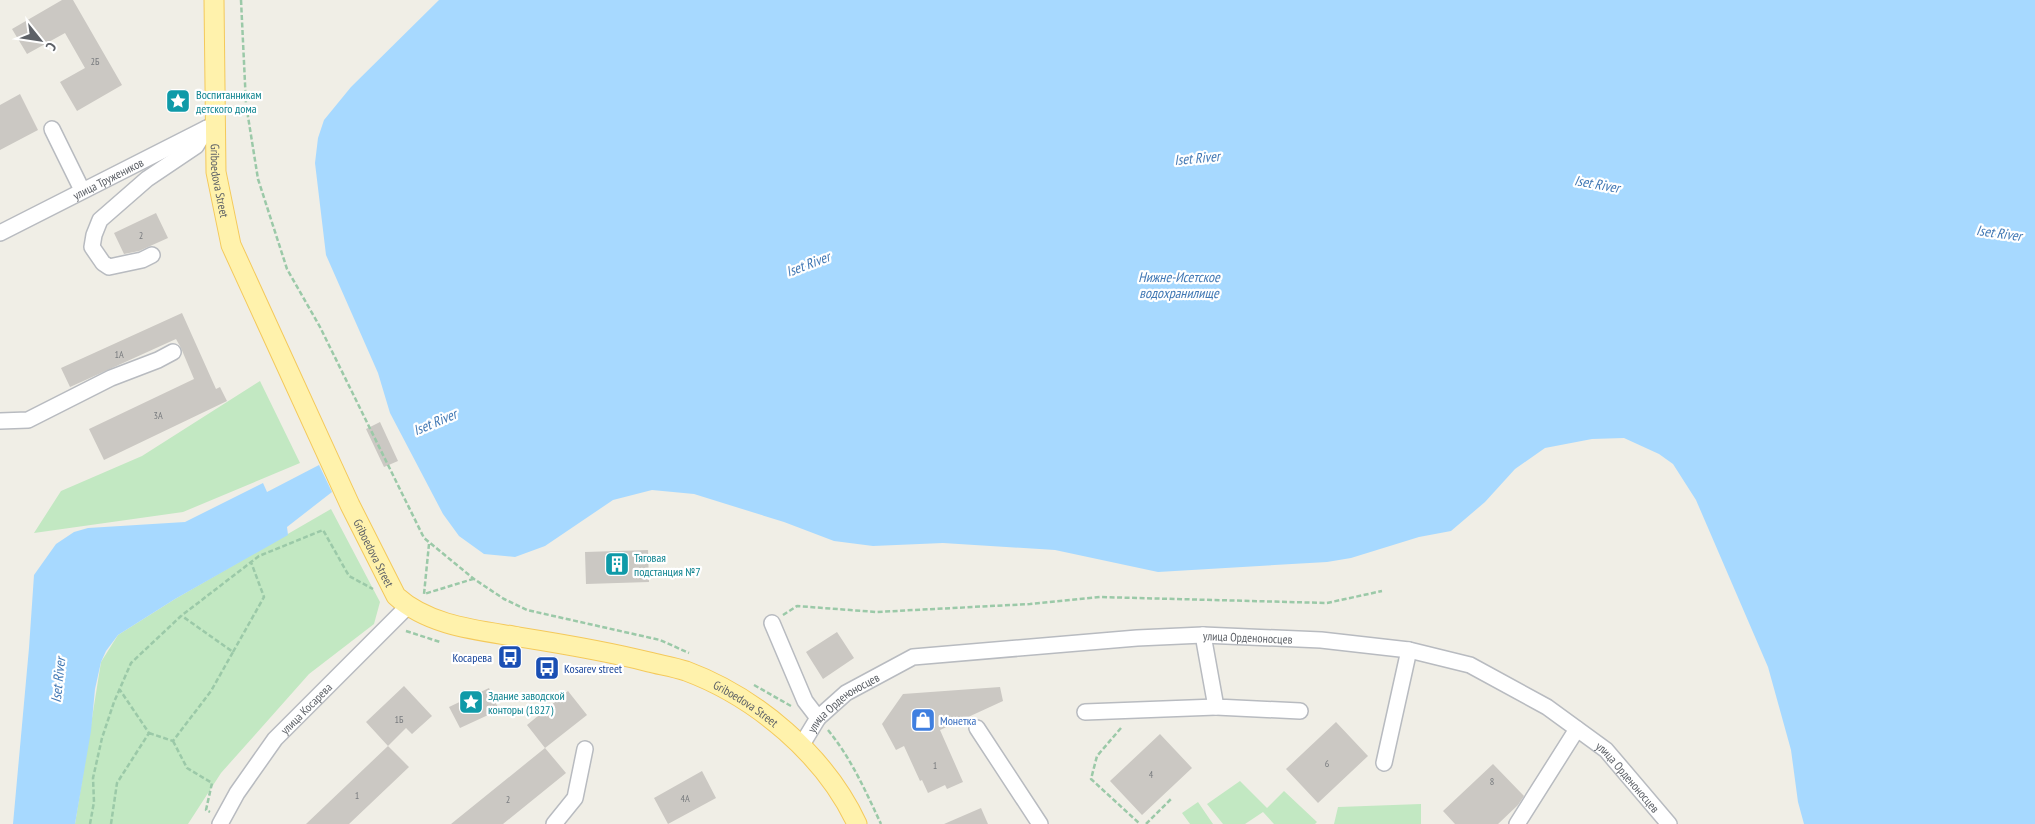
<svg xmlns="http://www.w3.org/2000/svg" width="2035" height="824" font-family="'PT Sans Narrow',sans-serif">
<style>
.green{fill:#c2e8c2}
.water{fill:#a7d9ff}
.building{fill:#cbc8c3}
.lines{fill:none;stroke-linecap:round;stroke-linejoin:round}
.minor-casing{stroke:#b8bbc0;stroke-width:18}
.major-casing{stroke:#f4c95b;stroke-width:21}
.path{stroke:#9bc9a8;stroke-width:2.5;stroke-dasharray:5 2.5;stroke-linecap:butt}
.minor{stroke:#fff;stroke-width:15}
.major{stroke:#fff2ac;stroke-width:19}
.labels{text-anchor:middle;dominant-baseline:central;stroke-width:4.5;stroke-linejoin:round;paint-order:stroke}
.number-label{font-size:10px;fill:#787b7e}
.culture-label{font-size:12px;fill:#0d838f;stroke:#fff;text-anchor:start}
.street-label{font-size:12px;fill:#5d6167;stroke:#fff}
.transit-label{font-size:12px;fill:#164399;stroke:#fff;text-anchor:end}
.shop-label{font-size:12px;fill:#366cbe;stroke:#fff;text-anchor:start}
.water-label{font-size:14px;font-style:italic;fill:#4178b4;stroke:#fff}
</style>
<rect width="100%" height="100%" fill="#f0eee6"/>
<path class="green" d="M 260,381 L 300,463 L 183,512 L 34,533 L 61,491 L 142,456 Z
M 331,509 L 380,602 L 374,624 L 309,674 L 221,773 L 188,824 L 75,824 L 101,662 L 118,635 L 175,599 Z
M 1240,781 L 1267,808 L 1284,791 L 1317,822 L 1315,824 L 1274,824 L 1263,812 L 1245,824 L 1223,824 L 1207,804 Z
M 1198,802 L 1213,824 L 1190,824 L 1182,813 Z
M 1421,804 L 1421,824 L 1334,824 L 1338,807 Z"/>
<path class="water" d="M 439,0 L 2035,0 L 2035,824 L 1804,824 L 1798,802 L 1791,750 L 1768,667 L 1696,500 L 1673,464 L 1659,454 L 1624,438 L 1592,439 L 1545,448 L 1515,469 L 1485,502 L 1451,531 L 1419,537 L 1351,558 L 1327,562 L 1158,572 L 1055,550 L 943,543 L 873,546 L 834,541 L 784,522 L 694,494 L 652,490 L 613,500 L 545,546 L 515,557 L 484,554 L 459,536 L 443,514 L 390,413 L 378,373 L 326,255 L 315,163 L 318,138 L 324,120 L 351,87 Z
M 319,465 L 332,492 L 287,527 L 288,535 L 175,599 L 118,635 L 106,651 L 101,662 L 95,689 L 91,731 L 75,824 L 13,824 L 29,648 L 34,575 L 56,544 L 74,532 L 88,528 L 185,522 L 263,483 L 267,492 Z"/>
<path class="building" d="M 62,0 L 73,0 L 122,85 L 77,111 L 60,82 L 85,68 L 65,33 L 27,54 L 12,29 Z
M 20,94 L 38,130 L 0,150 L 0,105 Z
M 156,213 L 168,238 L 139,251 L 124,254 L 114,233 Z
M 182,313 L 216,389 L 220,387 L 227,401 L 104,460 L 89,429 L 194,379 L 181,348 L 176,339 L 70,387 L 61,368 Z
M 380,422 L 398,461 L 384,467 L 366,429 Z
M 648,550 L 649,582 L 586,584 L 585,552 Z
M 837,632 L 854,658 L 823,679 L 806,652 Z
M 404,686 L 432,716 L 412,734 L 406,728 L 388,746 L 366,722 Z
M 1000,687 L 1003,701 L 940,730 L 963,782 L 947,789 L 945,785 L 928,793 L 922,780 L 920,781 L 904,746 L 896,750 L 882,724 L 903,694 Z
M 489,688 L 499,710 L 460,728 L 449,707 Z
M 568,691 L 587,715 L 545,748 L 527,725 Z
M 1336,722 L 1368,756 L 1318,803 L 1286,769 Z
M 1160,734 L 1192,768 L 1142,815 L 1110,781 Z
M 388,746 L 409,767 L 349,824 L 306,824 Z
M 545,748 L 566,773 L 503,824 L 451,824 Z
M 1493,764 L 1524,796 L 1518,805 L 1498,824 L 1455,824 L 1443,811 Z
M 702,771 L 716,798 L 668,824 L 654,798 Z
M 981,808 L 988,824 L 944,824 Z"/>
<g class="lines">
<defs>
<g id="minor">
<path d="M 52,129 L 82,190"/>
<path id="s1" d="M 0,233 L 207,128"/>
<path d="M 152,255 L 142,260 L 109,267 L 103,263 L 92,247 L 94,235 L 100,220 L 147,179 L 196,146 L 207,128"/>
<path d="M 0,421 L 28,420 L 111,378 L 158,360 L 173,352"/>
<path d="M 772,623 L 805,701 L 818,718"/>
<path d="M 1203,635 L 1216,707 L 1300,711"/>
<path d="M 1085,712 L 1216,707"/>
<path d="M 977,728 L 1040,824"/>
<path id="s2" d="M 801,746 L 818,718 L 846,693 L 913,657 L 1137,638 L 1203,635 L 1321,640 L 1409,650 L 1470,665 L 1547,707 L 1606,750 L 1669,824"/>
<path d="M 1384,763 L 1409,650"/>
<path id="s3" d="M 220,824 L 237,793 L 275,739 L 408,606"/>
<path d="M 554,824 L 575,798 L 585,749"/>
<path d="M 1517,824 L 1577,729"/>
</g>
<g id="major">
<path id="s4" d="M 214,0 L 216,172 L 231,245 L 350,505 L 396,596 C 429,626 477,630 519,637 C 563,644 606,651 649,662 C 661,665 674,667 686,671 C 756,697 825,755 857,824"/>
</g>
</defs>
<use href="#minor" class="minor-casing"/>
<use href="#major" class="major-casing"/>
<path class="path" d="M 241,0 L 246,104 L 258,179 L 287,269 L 320,327 L 424,538 L 474,579 L 504,599 L 527,610 L 660,640 L 689,653
M 429,544 L 424,594 L 473,579
M 783,615 L 797,606 L 876,612 L 1030,604 L 1100,597 L 1327,603 L 1382,591
M 406,631 L 440,642
M 233,652 L 264,597 L 251,562
M 754,685 L 791,706
M 1121,728 L 1097,756 L 1091,779 L 1140,824
M 828,730 C 851,758 866,792 881,824
M 149,733 L 173,741 L 211,691 L 233,652 L 182,616
M 173,741 L 187,768 L 212,783 L 206,810 L 210,812
M 90,824 L 94,802 L 93,778 L 102,738 L 114,702 L 131,663 L 181,616 L 259,556 L 323,530 L 349,576 L 373,589
M 111,824 L 117,783 L 149,733 L 120,690
M 1146,824 L 1171,799"/>
<use href="#minor" class="minor"/>
<use href="#major" class="major"/>
</g>
<defs>
<symbol id="sight-square" viewBox="-11 -11 22 22"><rect x="-9" y="-9" width="18" height="18" rx="4" fill="#0f9aa8" stroke="#fff"/><path d="M0-6L1.8-2.2L6-1.7L2.9 1.2L3.7 5.4L0 3.3L-3.7 5.4L-2.9 1.2L-6-1.7L-1.8-2.2Z" fill="#fff"/></symbol>
<symbol id="building-square" viewBox="-11 -11 22 22"><rect x="-9" y="-9" width="18" height="18" rx="4" fill="#0f9aa8" stroke="#fff"/><path d="M-4-6H4V6H1V3H-1V6H-4ZM-2.5-4.3h1.7v1.8h-1.7ZM.8-4.3h1.7v1.8H.8ZM-2.5-1h1.7V.8h-1.7ZM.8-1h1.7V.8H.8Z" fill="#fff"/></symbol>
<symbol id="bus-square" viewBox="-11 -11 22 22"><rect x="-9" y="-9" width="18" height="18" rx="4" fill="#1a4fb4" stroke="#fff"/><path d="M-5-6H5V4H4V6H2V4H-2V6H-4V4H-5ZM-3.5-4V0h7V-4ZM-3.5 1.2v1.5H-2V1.2ZM2 1.2v1.5H3.5V1.2Z" fill="#fff"/></symbol>
<symbol id="shop-square" viewBox="-11 -11 22 22"><rect x="-9" y="-9" width="18" height="18" rx="4" fill="#3f7fe0" stroke="#fff"/><path d="M-5-2.5h2.3a2.7 3.5 0 0 1 5.4 0H5L5.5 6h-11ZM-1.5-2.5h3a1.5 2.3 0 0 0-3 0Z" fill="#fff"/></symbol>
</defs>
<g fill-rule="evenodd">
<use href="#sight-square" x="164" y="87" width="28" height="28"/>
<use href="#building-square" x="603" y="550" width="28" height="28"/>
<use href="#bus-square" x="496" y="643" width="28" height="28"/>
<use href="#bus-square" x="533" y="654" width="28" height="28"/>
<use href="#sight-square" x="457" y="688" width="28" height="28"/>
<use href="#shop-square" x="909" y="706" width="28" height="28"/>
</g>
<g class="labels">
<g class="number-label">
<text x="95" y="61">2Б</text>
<text x="141" y="235">2</text>
<text x="119" y="354">1А</text>
<text x="158" y="415">3А</text>
<text x="399" y="719">1Б</text>
<text x="1327" y="763">6</text>
<text x="935" y="765">1</text>
<text x="1151" y="774">4</text>
<text x="1492" y="781">8</text>
<text x="357" y="795">1</text>
<text x="685" y="798">4А</text>
<text x="508" y="799">2</text>
</g>
<g class="culture-label">
<text x="196" y="94">Воспитанникам<tspan x="196" dy="14">детского дома</tspan></text>
<text x="634" y="557">Тяговая<tspan x="634" dy="14">подстанция №7</tspan></text>
<text x="488" y="695">Здание заводской<tspan x="488" dy="14">конторы (1827)</tspan></text>
</g>
<g class="street-label">
<text stroke="none"><textPath href="#s1" startOffset="121">улица Тружеников</textPath></text>
<text stroke="none"><textPath href="#s4" startOffset="181">Griboedova Street</textPath></text>
<text stroke="none"><textPath href="#s4" startOffset="586">Griboedova Street</textPath></text>
<text stroke="none"><textPath href="#s2" startOffset="482">улица Орденоносцев</textPath></text>
<text stroke="none"><textPath href="#s2" startOffset="62">улица Орденоносцев</textPath></text>
<text stroke="none"><textPath href="#s4" startOffset="1005">Griboedova Street</textPath></text>
<text stroke="none"><textPath href="#s3" startOffset="145">улица Косарева</textPath></text>
<text stroke="none"><textPath href="#s2" startOffset="902">улица Орденоносцев</textPath></text>
</g>
<g class="transit-label">
<text x="492" y="657">Косарева</text>
<text x="564" y="668" text-anchor="start">Kosarev street</text>
</g>
<g class="shop-label">
<text x="940" y="720">Монетка</text>
</g>
<g class="water-label">
<text transform="translate(1197 158) rotate(-5)">Iset River</text>
<text transform="translate(1597 184) rotate(10)">Iset River</text>
<text transform="translate(1999 233) rotate(8)">Iset River</text>
<text transform="translate(808 264) rotate(-21)">Iset River</text>
<text x="1179" y="277">Нижне-Исетское<tspan x="1179" dy="16">водохранилище</tspan></text>
<text transform="translate(435 422) rotate(-23)">Iset River</text>
<text transform="translate(58 680) rotate(-84)">Iset River</text>
</g>
</g>
<g transform="translate(40 40) rotate(120)" stroke="#ffffff" stroke-width="4" paint-order="stroke">
<path d="M0-4L9 19L0 12L-9 19Z" fill="#5d6167"/>
<text y="-8" font-size="14" font-weight="bold" text-anchor="middle" fill="#5d6167">С</text>
</g>
</svg>
